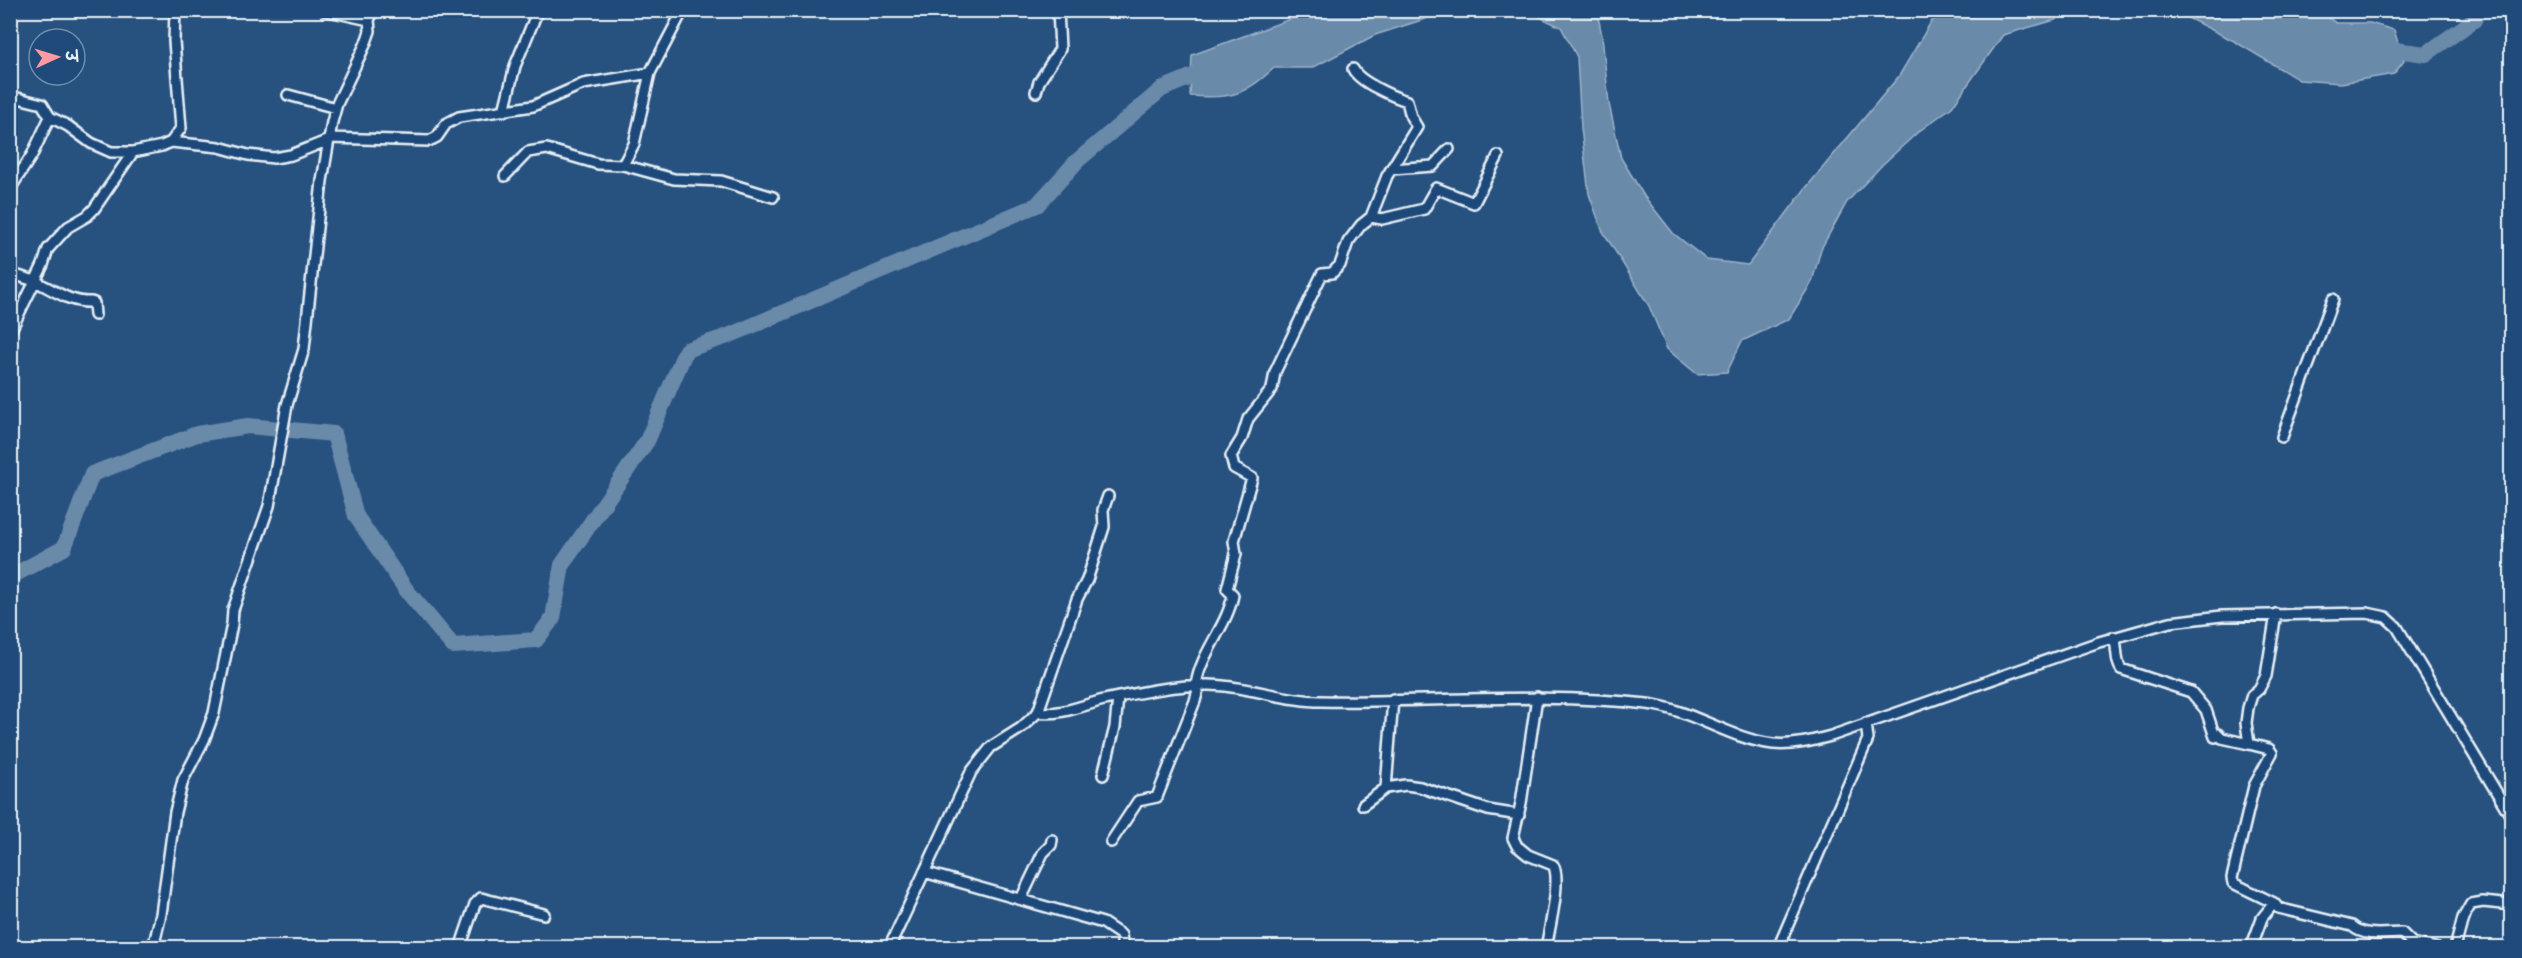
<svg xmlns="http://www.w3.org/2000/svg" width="2522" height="958" font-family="Mynerve,'Playpen Sans Deva',sans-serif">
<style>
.water{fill:#6b8aaa;stroke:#9db3c9;stroke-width:1.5}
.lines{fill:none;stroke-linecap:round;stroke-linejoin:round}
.river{stroke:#6b8aaa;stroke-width:16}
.minor-casing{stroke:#e8f1f8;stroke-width:14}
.minor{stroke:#1f4a7a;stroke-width:9}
</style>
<rect width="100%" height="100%" fill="#27517f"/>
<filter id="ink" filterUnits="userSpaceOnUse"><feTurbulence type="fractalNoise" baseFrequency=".0167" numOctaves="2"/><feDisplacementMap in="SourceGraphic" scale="12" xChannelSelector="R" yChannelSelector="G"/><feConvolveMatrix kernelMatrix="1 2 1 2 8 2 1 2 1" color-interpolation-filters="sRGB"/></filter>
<g filter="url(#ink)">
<path class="water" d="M 1312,11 L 1450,11 L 1375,35 L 1312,68 L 1274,68 C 1244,96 1230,99 1190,96 L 1192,55 Z
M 1527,11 L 1597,11 L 1602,36 L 1609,104 L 1621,158 L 1644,196 L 1673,233 L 1707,260 L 1748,265 L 1805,189 L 1899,76 L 1931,22 L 1944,11 L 2068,11 L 2055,20 L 2003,35 L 1952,107 L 1918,132 L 1883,164 L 1847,202 L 1821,249 L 1812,282 L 1789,319 L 1742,341 L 1727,372 L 1697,374 L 1667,349 L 1649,306 L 1602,230 L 1589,194 L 1581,128 L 1577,57 L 1561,27 Z
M 2174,11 L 2319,11 L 2336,23 L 2370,23 L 2394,30 L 2404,61 L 2394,74 L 2341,83 L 2299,80 L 2234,41 Z"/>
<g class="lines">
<path class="river" d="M 2379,48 L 2426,54 L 2474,20 L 2479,10
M 10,577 L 64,548 L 92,474 L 197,434 L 248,426 L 334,434 L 356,516 L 407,591 L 453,646 L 536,640 L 553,618 L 562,565 L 647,441 L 686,350 L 728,336 L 1037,205 L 1077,161 L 1162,89 L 1210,69"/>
<defs>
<path id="minor" d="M 324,10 L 369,20
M 1036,92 L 1039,82 L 1060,49 L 1058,10
M 288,95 L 336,108
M 10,96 L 42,104 L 50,117 L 68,126 L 91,143 L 111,152 L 133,152 L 162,146 L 171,142 L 181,128 L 174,41 L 175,10
M 504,111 L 515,66 L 538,10
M 329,138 L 429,141 L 437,137 L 446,124 L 459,117 L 533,106 L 583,84 L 650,73 L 683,10
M 171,142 L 219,147 L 248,155 L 274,158 L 291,155 L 329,140
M 623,165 L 634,144 L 650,73
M 1392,169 L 1433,166 L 1449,149
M 505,176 L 528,152 L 547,149 L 598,164 L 623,165 L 674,179 L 721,181 L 773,197
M 10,189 L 32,155 L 50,117
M 1371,217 L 1382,219 L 1424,209 L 1436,188 L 1474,203 L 1498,156
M 10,272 C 20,278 28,278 37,282 C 55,291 71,303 91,302 L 94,303 L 95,315
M 10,332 L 43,265 L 48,249 L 68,227 L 87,216 L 94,209 L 133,152
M 2282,437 L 2333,299
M 2114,637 C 2118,647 2115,661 2121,669 L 2191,692 L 2206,710 L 2215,737 L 2218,734 L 2222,738 L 2249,744
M 1196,685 C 1201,652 1227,627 1233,595 L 1227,589 L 1236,554 L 1234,541 L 1252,478 L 1234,468 L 1231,456 L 1242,438 L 1248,419 L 1272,389 L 1275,372 L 1322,274 L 1332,273 L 1340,265 L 1348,242 L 1361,225 L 1371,217 L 1387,176 L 1417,127 L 1411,117 L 1407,101 C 1394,97 1359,82 1353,69
M 1537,697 L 1521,803 L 1513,838 L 1517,846 L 1528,855 L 1553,865 C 1562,878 1549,930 1546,948
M 1038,712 L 1077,599 L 1087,580 L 1104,527 L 1103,510 L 1108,496
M 1103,775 L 1115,727 L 1118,698
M 1386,788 L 1393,699
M 1363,805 L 1386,788 L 1406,785 L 1420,787 L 1488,810 L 1519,815
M 1111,842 L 1138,801 L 1157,797 L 1195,701 L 1199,686
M 924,872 L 1103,923 L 1121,935 L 1123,948
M 1021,899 L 1043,853 L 1051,845 L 1052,840
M 2274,903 L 2233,883 L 2232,878 L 2254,786 L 2272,753 L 2269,749 L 2249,744 L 2246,723 L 2248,708 L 2252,695 L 2259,689 L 2266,676 L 2276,614
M 153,948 L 161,914 L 175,812 L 183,780 L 204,740 L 214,713 L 232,624 L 233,610 L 269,506 L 287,405 L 304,349 L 322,181 L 332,122 L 337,104 L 365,45 L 370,31 L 369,20 L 374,10
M 460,948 L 475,904 L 481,898 L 544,914
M 889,948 L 971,772 L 991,747 L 1021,728 L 1038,712 C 1060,716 1083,705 1104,700 C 1137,693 1174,685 1208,685 C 1246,685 1282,701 1320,701 C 1430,703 1538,692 1647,704 C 1691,709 1729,739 1773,744 C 1792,746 1812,741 1831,736 L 2099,642 L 2170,622 L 2222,616 L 2367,613 L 2386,617 L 2397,627 L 2512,818
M 1778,948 L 1868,739 L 1866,723
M 2251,948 L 2262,918 L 2274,903 L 2278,908 L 2352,926 C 2366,938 2385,933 2402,933 L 2412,943 L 2436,948
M 2455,948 L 2463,918 L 2471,904 L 2483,902 L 2512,905"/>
</defs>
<use href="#minor" class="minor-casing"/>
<use href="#minor" class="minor"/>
</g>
</g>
<rect width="2522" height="958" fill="none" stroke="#1f4a7a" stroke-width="36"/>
<rect x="18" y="18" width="2486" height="922" fill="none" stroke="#e8f1f8" stroke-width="2" filter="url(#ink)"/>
<g transform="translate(57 57) rotate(86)"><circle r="28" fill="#1f4a7a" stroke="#6f8dac" stroke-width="1.5"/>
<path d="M0-4.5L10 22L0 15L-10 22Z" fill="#ff9aa2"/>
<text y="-9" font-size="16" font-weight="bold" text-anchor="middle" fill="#e8f1f8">उ</text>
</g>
</svg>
